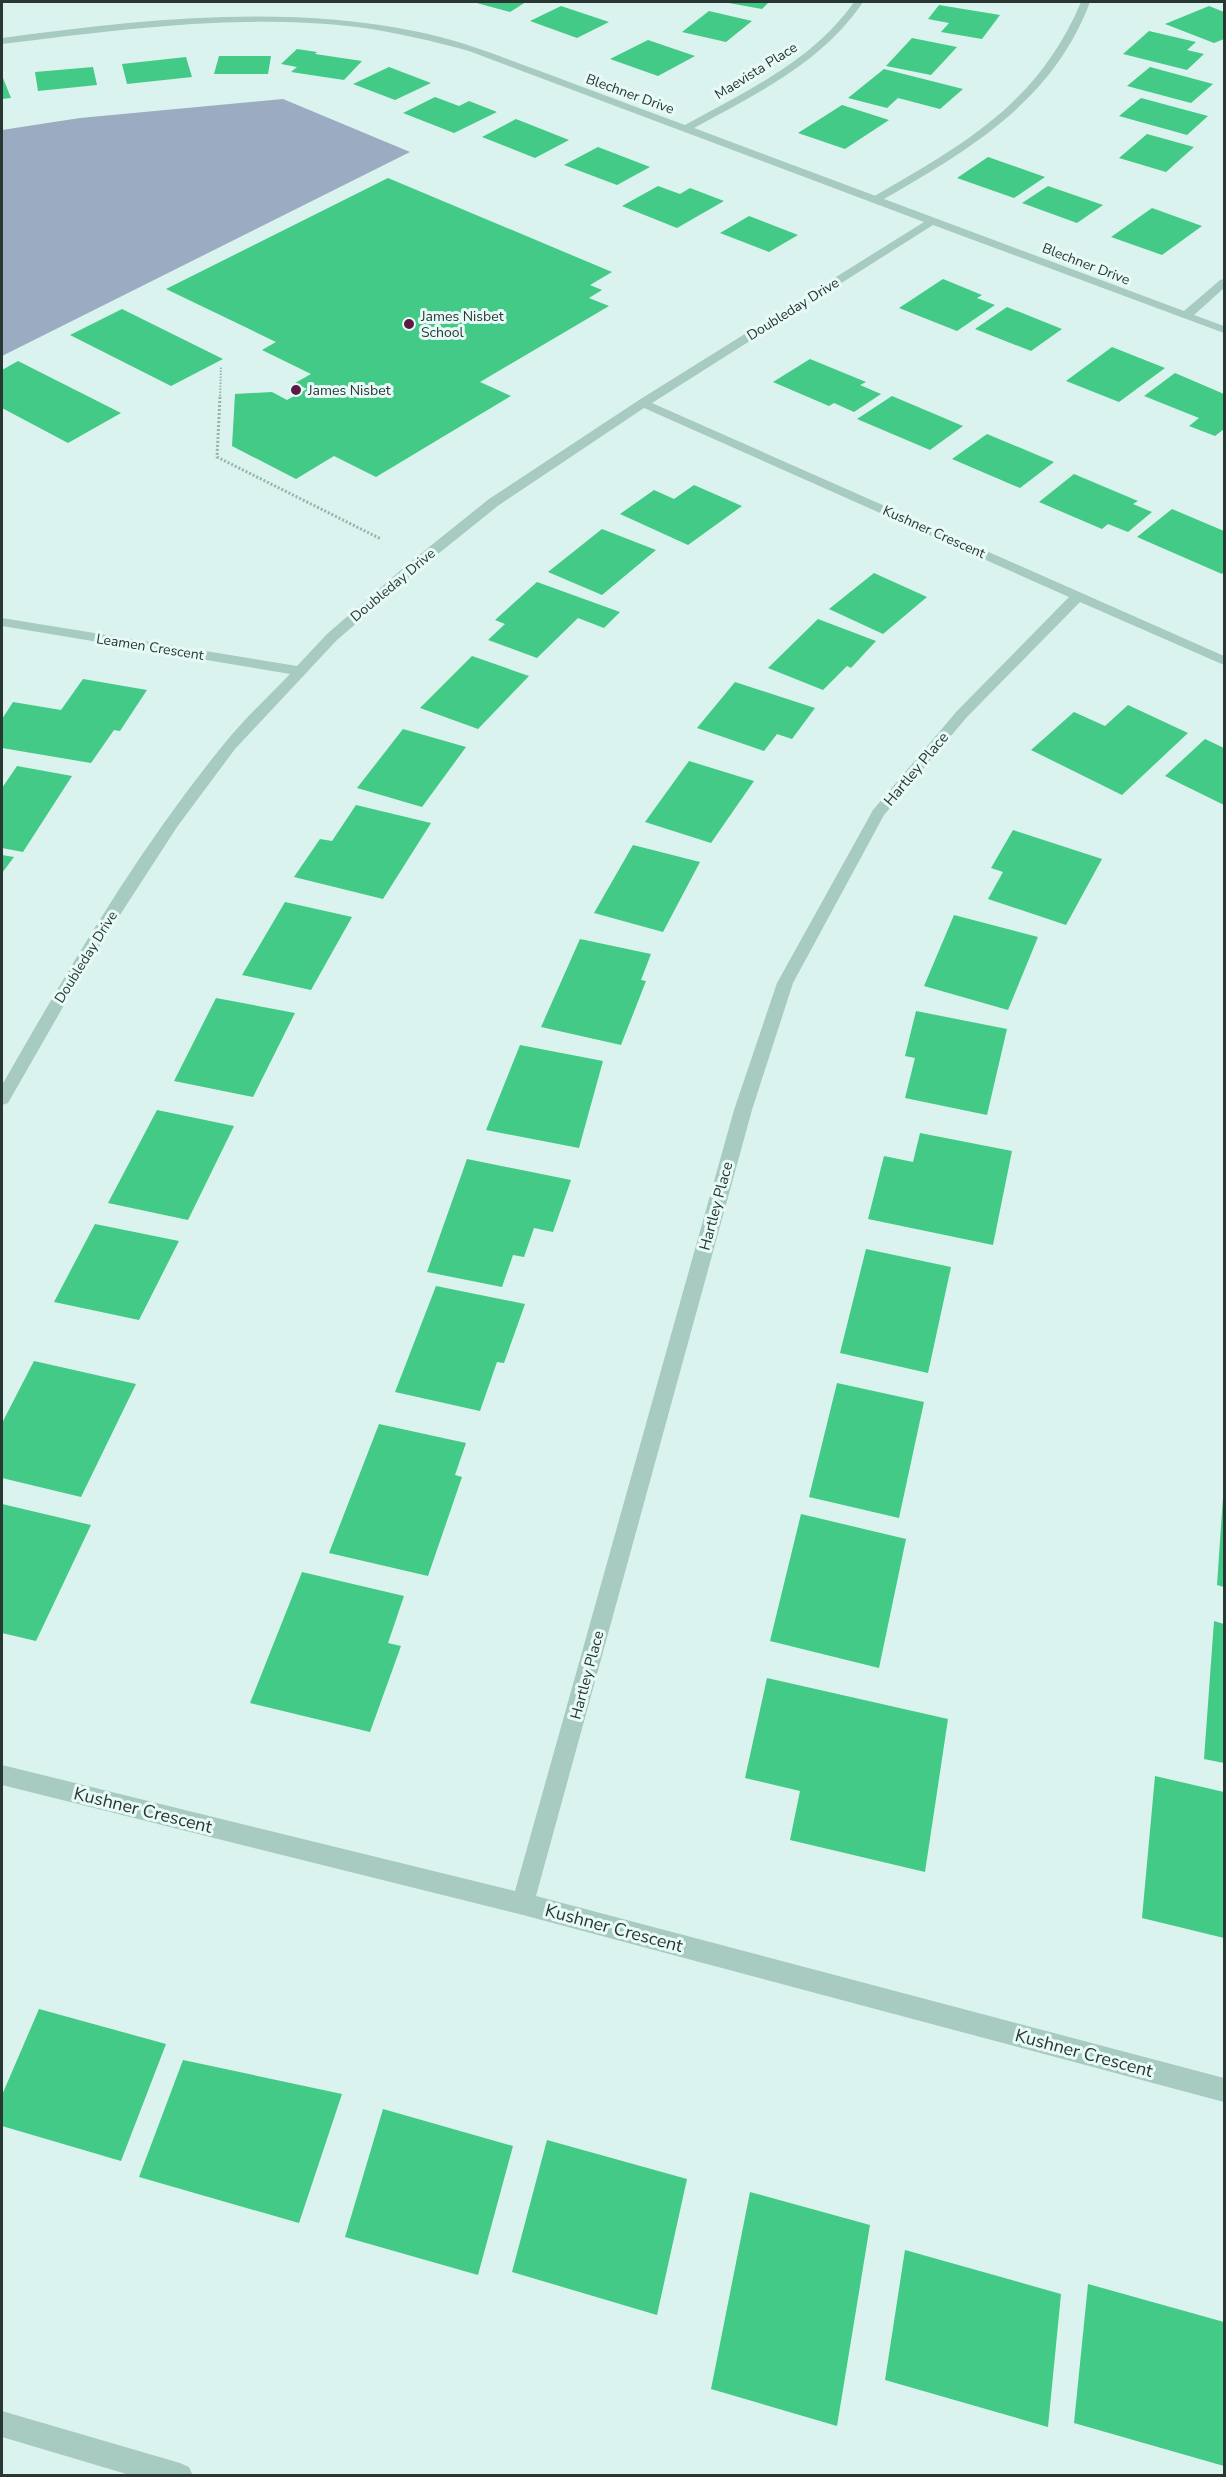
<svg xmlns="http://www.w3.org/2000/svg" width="1226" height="2477" font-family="'Nunito Sans',sans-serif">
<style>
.green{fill:#9babc2}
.building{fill:#42ca86}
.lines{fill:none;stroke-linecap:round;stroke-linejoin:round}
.path-far1{stroke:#91b7ab;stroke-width:2;stroke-dasharray:1.5 1.5;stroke-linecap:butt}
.path{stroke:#91b7ab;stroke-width:3;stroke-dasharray:2 2;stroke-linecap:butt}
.lane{fill:#a7cbc1;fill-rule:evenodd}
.street{fill:#a7cbc1;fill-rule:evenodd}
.poi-dot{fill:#5b1b46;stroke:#e8faf7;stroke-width:2}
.labels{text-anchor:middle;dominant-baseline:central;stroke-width:6;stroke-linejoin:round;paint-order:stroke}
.far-street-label{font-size:14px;fill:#283731;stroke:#e8faf7}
.far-poi-label{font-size:14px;fill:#283731;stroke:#e8faf7;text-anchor:start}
.street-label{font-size:15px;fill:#283731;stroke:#e8faf7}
.near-street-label{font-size:18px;fill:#283731;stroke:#e8faf7}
</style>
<rect width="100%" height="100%" fill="#dbf3ee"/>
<path class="green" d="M 283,99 L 410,152 L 2,356 L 2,130 L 80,118 Z"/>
<path class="building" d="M 473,2 L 526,2 L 510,12 Z
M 723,2 L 769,2 L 762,9 Z
M 939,5 L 1000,15 L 982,39 L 941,32 L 949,23 L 928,19 Z
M 561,6 L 609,22 L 577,38 L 530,21 Z
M 1209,6 L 1224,12 L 1224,39 L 1214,43 L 1165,24 Z
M 709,11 L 752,21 L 726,42 L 682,32 Z
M 1149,31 L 1196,42 L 1187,50 L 1204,54 L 1187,70 L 1123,54 Z
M 912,38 L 957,47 L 931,75 L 886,66 Z
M 648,40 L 695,56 L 658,76 L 610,59 Z
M 297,49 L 317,52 L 315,54 L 362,61 L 344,80 L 291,72 L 297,67 L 281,64 Z
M 219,56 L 271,56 L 268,74 L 214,74 Z
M 186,57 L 192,77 L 127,84 L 122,64 Z
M 93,67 L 97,85 L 38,91 L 35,72 Z
M 389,67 L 431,83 L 395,100 L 353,84 Z
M 1150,67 L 1213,84 L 1191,103 L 1127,86 Z
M 884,69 L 963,89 L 940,109 L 898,98 L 887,108 L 848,98 Z
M 2,78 L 3,78 L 11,98 L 2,99 Z
M 435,97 L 459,106 L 469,101 L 497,112 L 454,133 L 403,113 Z
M 1141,98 L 1208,116 L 1187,135 L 1119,116 Z
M 842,105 L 889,120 L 845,149 L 798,133 Z
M 516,119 L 569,140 L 535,158 L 482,137 Z
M 1147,134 L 1194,147 L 1166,172 L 1119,158 Z
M 598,147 L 650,167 L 617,185 L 564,165 Z
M 988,157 L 1045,177 L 1014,198 L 957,178 Z
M 388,178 L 612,272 L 590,285 L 602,290 L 589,298 L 609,306 L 480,382 L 511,396 L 376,477 L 334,456 L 296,479 L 232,446 L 235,394 L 272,392 L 287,400 L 307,389 L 295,383 L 311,374 L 262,350 L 276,342 L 166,289 Z
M 658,186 L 680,194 L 690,188 L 724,201 L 677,228 L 622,206 Z
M 1048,186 L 1103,205 L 1077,223 L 1022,203 Z
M 1152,208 L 1202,226 L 1162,255 L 1111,237 Z
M 749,216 L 798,235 L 769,252 L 720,233 Z
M 943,279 L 982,295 L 977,298 L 995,305 L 957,331 L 899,308 Z
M 1007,307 L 1062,329 L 1031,351 L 975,329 Z
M 122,309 L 223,359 L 171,386 L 70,335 Z
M 1112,347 L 1165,368 L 1119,402 L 1066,381 Z
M 810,359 L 866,382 L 860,385 L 881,394 L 854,412 L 834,403 L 829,406 L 773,382 Z
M 18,361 L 121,413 L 68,443 L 2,408 L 2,370 Z
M 1175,373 L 1224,394 L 1224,429 L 1215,436 L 1189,426 L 1199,418 L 1144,396 Z
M 892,396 L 963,426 L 930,450 L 857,419 Z
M 987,434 L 1054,462 L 1020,488 L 952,459 Z
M 1074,474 L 1138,501 L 1133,504 L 1152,512 L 1128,532 L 1108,524 L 1102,529 L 1039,502 Z
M 694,485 L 742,506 L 688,545 L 620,514 L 654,490 L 674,499 Z
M 1172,509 L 1224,531 L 1224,572 L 1222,574 L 1137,537 Z
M 602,529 L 656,550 L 602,595 L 548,572 Z
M 874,573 L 927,597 L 883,634 L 829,609 Z
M 537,582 L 620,612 L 604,628 L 578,618 L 537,658 L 488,640 L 505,624 L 495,620 Z
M 818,619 L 876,641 L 851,668 L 847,666 L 823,690 L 768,668 Z
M 472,656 L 529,676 L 478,729 L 420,708 Z
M 83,679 L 147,690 L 120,731 L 114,730 L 91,763 L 2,748 L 2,719 L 13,702 L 61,710 Z
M 735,682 L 815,708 L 792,739 L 777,734 L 764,751 L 697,728 Z
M 1128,705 L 1188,733 L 1122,795 L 1031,750 L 1074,712 L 1105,726 Z
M 403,729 L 466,747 L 422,807 L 357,788 Z
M 1205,739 L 1224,748 L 1224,805 L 1165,776 Z
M 689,761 L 754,781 L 711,843 L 645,822 Z
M 17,766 L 72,776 L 23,852 L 2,848 L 2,788 Z
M 356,805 L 431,823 L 383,899 L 294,877 L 320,839 L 332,841 Z
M 1013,830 L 1102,859 L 1066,925 L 988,899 L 1003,872 L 991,868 Z
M 633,845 L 700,862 L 663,932 L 594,913 Z
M 2,855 L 14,857 L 2,873 Z
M 285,902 L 352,917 L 311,990 L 242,975 Z
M 954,915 L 1038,937 L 1008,1010 L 924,986 Z
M 580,939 L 651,954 L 641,980 L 646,981 L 621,1045 L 541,1027 Z
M 216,998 L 295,1013 L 253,1097 L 174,1081 Z
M 916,1011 L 1007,1029 L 987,1115 L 905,1098 L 915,1058 L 905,1056 Z
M 520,1045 L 603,1061 L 579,1148 L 486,1130 Z
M 157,1110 L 234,1126 L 188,1220 L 108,1203 Z
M 920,1133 L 1012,1151 L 993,1245 L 868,1219 L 884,1156 L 913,1162 Z
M 467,1159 L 571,1180 L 553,1232 L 534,1228 L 524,1257 L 513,1255 L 502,1287 L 427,1272 Z
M 95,1224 L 179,1241 L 139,1320 L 54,1302 Z
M 866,1249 L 951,1267 L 928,1373 L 840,1353 Z
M 436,1286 L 525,1304 L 504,1363 L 497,1362 L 480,1411 L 395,1392 Z
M 34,1361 L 136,1384 L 81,1497 L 2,1478 L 2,1423 Z
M 837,1383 L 924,1402 L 899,1518 L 809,1497 Z
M 379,1424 L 466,1443 L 455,1475 L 462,1477 L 428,1576 L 329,1553 Z
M 1223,1497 L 1224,1497 L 1224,1587 L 1217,1585 Z
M 2,1504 L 91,1525 L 36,1641 L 2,1633 Z
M 801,1514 L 906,1539 L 879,1668 L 770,1641 Z
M 302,1572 L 404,1596 L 388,1643 L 401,1646 L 370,1732 L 250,1703 Z
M 1214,1621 L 1224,1624 L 1224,1763 L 1204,1759 Z
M 767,1678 L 948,1719 L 925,1872 L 790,1840 L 800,1791 L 745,1778 Z
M 1155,1776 L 1224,1792 L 1224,1938 L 1142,1918 Z
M 39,2009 L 166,2044 L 121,2161 L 2,2126 L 2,2095 Z
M 183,2060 L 342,2094 L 299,2223 L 139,2177 Z
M 383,2109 L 513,2146 L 478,2275 L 345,2237 Z
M 547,2140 L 687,2179 L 657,2315 L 512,2272 Z
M 750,2192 L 870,2225 L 837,2426 L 711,2389 Z
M 905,2250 L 1061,2294 L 1048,2427 L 885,2380 Z
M 1088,2284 L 1224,2322 L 1224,2466 L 1074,2423 Z"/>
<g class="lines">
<path class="path-far1" d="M 220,399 L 221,366"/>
<path class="path" d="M 220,397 L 217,457 L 381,539"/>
<path class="lane" d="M 1081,2 L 1090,2 C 1052,103 967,151 879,202 L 871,202 L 871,198 C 963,145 1038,104 1081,2 Z
M 2,2411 L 180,2463 L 189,2467 L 193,2476 L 133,2476 L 2,2437 Z"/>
<path class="street" d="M 854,2 L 863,2 C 822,63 756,94 694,128 L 1184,311 L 1220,280 L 1224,279 L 1224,288 L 1194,315 L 1224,326 L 1224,333 L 933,225 L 652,403 L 1224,656 L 1224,665 L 1080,602 L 967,717 L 884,815 L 793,983 L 752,1110 L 536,1896 L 1224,2078 L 1224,2102 L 523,1915 L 2,1785 L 2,1765 L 515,1891 L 734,1110 L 777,983 L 873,810 L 957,711 L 1069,597 L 644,408 L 499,505 L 418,570 L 337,640 L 235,749 L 177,827 L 83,972 L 8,1103 L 2,1105 L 2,1085 C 69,968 138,849 224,744 C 244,719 268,697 290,674 L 2,626 L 2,618 L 297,666 L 327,634 L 408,564 L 489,499 L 639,400 L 924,222 L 469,51 C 432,41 395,32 357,27 C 239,13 119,30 2,44 L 2,38 C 138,20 278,4 414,31 C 457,39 499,56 540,71 C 588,89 636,107 685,125 C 746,91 813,61 854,2 Z"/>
</g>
<g class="poi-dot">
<circle cx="409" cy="324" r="6"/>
<circle cx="296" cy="390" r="6"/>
</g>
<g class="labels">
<g class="far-street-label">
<text transform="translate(756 71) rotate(-32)">Maevista Place</text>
<text transform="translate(630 94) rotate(20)">Blechner Drive</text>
<text transform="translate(1086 264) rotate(21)">Blechner Drive</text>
<text transform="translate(793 309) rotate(-32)">Doubleday Drive</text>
<text transform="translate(934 532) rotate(24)">Kushner Crescent</text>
<text transform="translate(393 585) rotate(-40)">Doubleday Drive</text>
<text transform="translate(150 647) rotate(9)">Leamen Crescent</text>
<text transform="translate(86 957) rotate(-58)">Doubleday Drive</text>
</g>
<g class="far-poi-label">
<text x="421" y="316">James Nisbet<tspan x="421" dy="16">School</tspan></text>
<text x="308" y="390">James Nisbet</text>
</g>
<g class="street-label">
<text transform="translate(916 769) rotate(-50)">Hartley Place</text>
<text transform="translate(716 1206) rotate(-75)">Hartley Place</text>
<text transform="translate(587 1675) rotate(-75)">Hartley Place</text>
</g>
<g class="near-street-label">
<text transform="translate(143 1810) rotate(14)">Kushner Crescent</text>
<text transform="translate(614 1928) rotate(15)">Kushner Crescent</text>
<text transform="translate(1084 2053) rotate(15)">Kushner Crescent</text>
</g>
</g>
<rect width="1226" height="2477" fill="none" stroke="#283731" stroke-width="6"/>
</svg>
